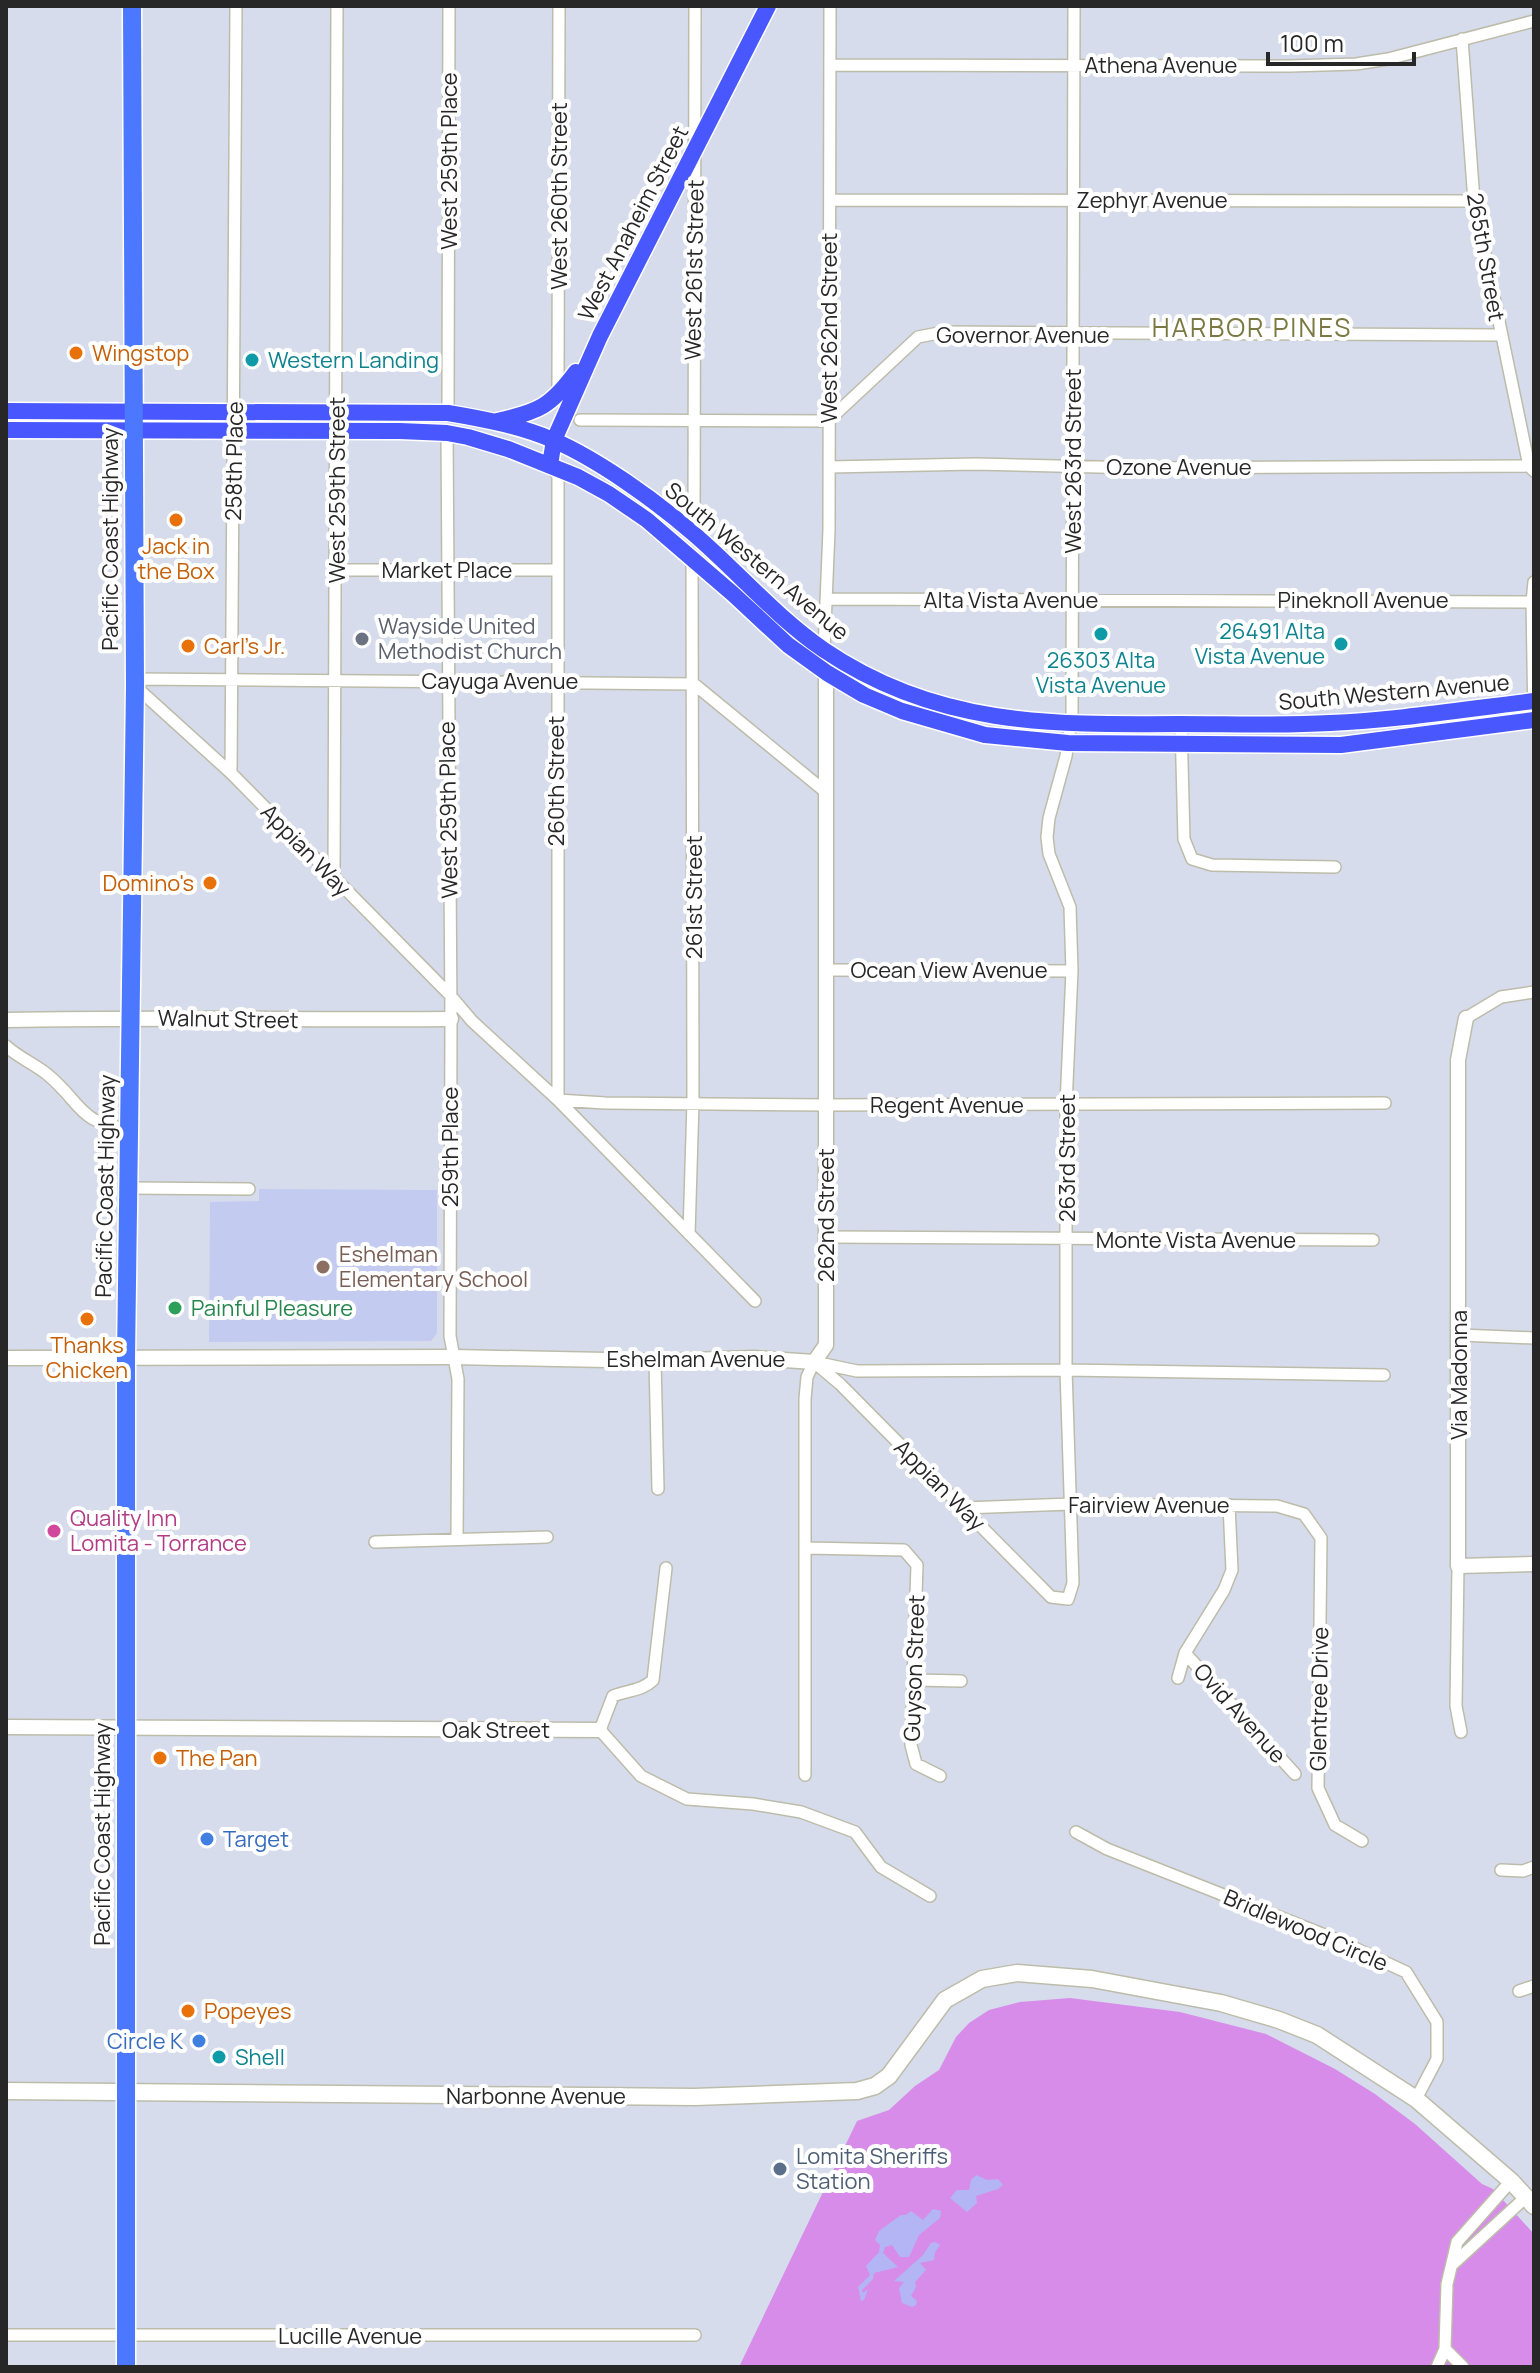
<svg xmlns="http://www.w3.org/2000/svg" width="1540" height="2373" font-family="Manrope,sans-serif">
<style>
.education{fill:#c3cbf0}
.green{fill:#d78ce9}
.sand{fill:#b4b5f5}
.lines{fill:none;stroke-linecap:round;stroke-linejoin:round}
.minor-casing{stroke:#bdbcaa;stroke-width:14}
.tertiary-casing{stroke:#bdbcaa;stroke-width:17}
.secondary-casing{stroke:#bdbcaa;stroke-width:19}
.primary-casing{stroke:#fff;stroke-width:19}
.trunk-casing{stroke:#fff;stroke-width:21}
.minor{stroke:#fff;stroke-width:11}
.tertiary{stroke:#fff;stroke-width:14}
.secondary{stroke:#fff;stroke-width:16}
.primary{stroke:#4858fe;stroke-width:16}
.trunk{stroke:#4b78fe;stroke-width:18}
.food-dot{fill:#e8710a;stroke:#fff;stroke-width:3}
.culture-dot{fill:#0f9aa8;stroke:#fff;stroke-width:3}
.worship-dot{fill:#6b7280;stroke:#fff;stroke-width:3}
.education-dot{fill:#8d6e63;stroke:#fff;stroke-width:3}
.leisure-dot{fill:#2e9e5b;stroke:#fff;stroke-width:3}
.hotel-dot{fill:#d1479c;stroke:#fff;stroke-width:3}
.shop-dot{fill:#3f7fe0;stroke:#fff;stroke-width:3}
.service-dot{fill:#5c6f8a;stroke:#fff;stroke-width:3}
.labels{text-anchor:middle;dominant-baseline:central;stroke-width:8;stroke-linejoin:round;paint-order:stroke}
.street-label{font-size:22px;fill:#272727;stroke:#fff}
.food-label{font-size:22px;fill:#c56008;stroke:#fff;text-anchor:start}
.culture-label{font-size:22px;fill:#0d838f;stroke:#fff;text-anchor:start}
.worship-label{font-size:22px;fill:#5b616d;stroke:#fff;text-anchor:start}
.education-label{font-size:22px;fill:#785e54;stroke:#fff;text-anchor:start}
.leisure-label{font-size:22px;fill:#27864d;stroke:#fff;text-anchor:start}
.hotel-label{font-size:22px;fill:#b23c85;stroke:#fff;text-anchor:start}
.shop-label{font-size:22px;fill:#366cbe;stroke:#fff;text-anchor:start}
.service-label{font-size:22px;fill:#4e5e75;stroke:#fff;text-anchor:start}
.quarter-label{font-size:26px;letter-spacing:2px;fill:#7b7943;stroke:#fff}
</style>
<rect width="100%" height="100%" fill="#d6dcec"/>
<path class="education" d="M 259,1189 L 437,1190 L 437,1333 L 431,1341 L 209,1342 L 210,1202 L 259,1201 Z"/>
<path class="green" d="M 1070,1998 L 1180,2012 L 1266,2034 L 1335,2069 L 1375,2094 L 1415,2124 L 1482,2184 L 1493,2189 L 1534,2234 L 1534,2367 L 739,2367 L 857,2121 L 889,2110 L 915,2086 L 939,2070 L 956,2037 L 969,2023 L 989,2010 L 1020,2002 Z"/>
<path class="sand" d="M 976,2175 L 987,2180 L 998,2179 L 1003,2185 L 998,2189 L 976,2196 L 977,2203 L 967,2212 L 950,2198 L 957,2190 L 969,2190 L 971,2180 Z
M 933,2209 L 941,2211 L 940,2218 L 919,2235 L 909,2257 L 900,2257 L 892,2245 L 885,2247 L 883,2253 L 898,2267 L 874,2273 L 873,2279 L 862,2290 L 863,2293 L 868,2289 L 864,2300 L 861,2301 L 858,2287 L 870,2275 L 866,2266 L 879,2252 L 880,2245 L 875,2240 L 879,2231 L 901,2215 L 906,2215 L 911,2211 L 923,2220 Z
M 935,2242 L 940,2245 L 935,2252 L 934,2260 L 920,2263 L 926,2270 L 915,2282 L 916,2287 L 911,2296 L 917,2301 L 916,2305 L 912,2307 L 902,2303 L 899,2288 L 904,2282 L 894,2281 L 923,2255 L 931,2243 Z"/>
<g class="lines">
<defs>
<path id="minor" d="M 1462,39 L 1474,201 L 1529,466 L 1534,471
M 830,65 L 1290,66 L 1356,64 L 1388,59 L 1534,21
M 830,200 L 1474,201
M 558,385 L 559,6
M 448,413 L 449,6
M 580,420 L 828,421 L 918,337 L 944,332 L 1500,335
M 447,433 L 451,1019 L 450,1336 L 458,1379 L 457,1538
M 551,466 L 558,476 L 558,1100 L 605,1103 L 826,1105 L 1385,1103
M 829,467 L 975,464 L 1139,468 L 1529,466
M 694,534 L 695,6
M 336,570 L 557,570
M 828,599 L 1532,602
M 824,650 L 829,530 L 830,6
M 135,679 L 694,684 L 827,793
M 135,686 L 231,773 L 450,995 L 472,1021 L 558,1100 L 755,1301
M 1534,720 L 1532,602 L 1534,582
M 1181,724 L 1184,839 L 1192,859 L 1212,865 L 1335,867
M 231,773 L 236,6
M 334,879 L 337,6
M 826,970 L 1072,971
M 1466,1018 L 1501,997 L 1534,992
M 6,1046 C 19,1058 35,1064 48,1075 C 82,1103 78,1124 130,1129
M 129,1188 L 249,1189
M 689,1234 L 693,1102 L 692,559
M 826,1237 L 1373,1240
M 1460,1335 L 1534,1338
M 655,1361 L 658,1489
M 814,1362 L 840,1384 L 1051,1597 L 1068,1599 L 1073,1583 L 1066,1370 L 1066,1105 L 1072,971 L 1070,907 L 1049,854 L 1047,837 L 1049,818 L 1066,756 L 1072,714 L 1074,6
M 819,1363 L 857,1371 L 1066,1370 L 1384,1375
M 963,1508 L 1071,1504 L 1277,1506 L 1304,1514 L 1321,1538 L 1318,1788 L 1335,1825 L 1362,1841
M 375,1542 L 547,1537
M 807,1548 L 904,1550 L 917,1565 L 911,1745 L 916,1764 L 940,1776
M 1458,1566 L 1456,1706 L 1461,1732
M 666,1568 L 653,1680 C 642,1691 628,1690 613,1696 L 600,1730 L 641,1776 L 687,1799 L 753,1804 L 801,1812 L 855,1832 L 881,1867 L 930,1896
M 1185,1653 L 1295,1774
M 1178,1678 L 1185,1653 L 1224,1590 L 1232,1570 L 1229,1505
M 915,1680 L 961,1681
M 805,1775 L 805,1399 L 807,1377 L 814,1362
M 1076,1832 L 1107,1849 L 1335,1939 L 1406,1972 L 1437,2022 L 1437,2059 L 1416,2099
M 1501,1870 L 1523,1871 L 1534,1867
M 1519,1991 L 1534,1986
M 1453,2264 L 1526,2197
M 6,2335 L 695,2335
M 1445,2349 L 1463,2367
M 1437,2367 L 1445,2349 L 1447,2284 L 1457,2242 L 1511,2181"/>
<path id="tertiary" d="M 1466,1018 L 1458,1060 L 1458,1566 L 1534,1564
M 6,1020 C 154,1017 303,1020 451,1019
M 6,1358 L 453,1357 L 655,1361 L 754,1358 L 814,1362 L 826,1345 L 826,663
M 6,1727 L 600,1730"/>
<path id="secondary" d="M 6,2091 L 695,2097 L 857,2091 L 875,2086 L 889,2076 L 945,2000 L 982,1979 L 1017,1973 L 1092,1979 L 1221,2003 L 1279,2020 L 1317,2035 L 1416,2099 L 1511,2181 L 1534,2206"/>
<path id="primary" d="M 6,411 L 448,413 C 484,419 520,426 553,440 C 599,460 656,501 694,534 C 738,572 776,617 824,650 C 936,726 1050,725 1179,724 C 1229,724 1279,726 1330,723 C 1398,720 1466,709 1534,701
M 497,421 C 539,412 551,406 576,372
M 6,430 L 400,431 L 447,433 L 468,437 L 508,449 L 578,477 L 609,494 L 647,520 L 733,594 L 788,645 L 827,673 L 864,695 L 902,711 L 985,735 L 1068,743 L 1341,745 L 1534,720
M 550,465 L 554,440 L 600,336 L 768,6"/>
<path id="trunk" d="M 126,2367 L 126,1358 L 135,686 L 132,6"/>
</defs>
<use href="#minor" class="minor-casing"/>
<use href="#tertiary" class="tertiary-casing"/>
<use href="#secondary" class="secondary-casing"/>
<use href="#primary" class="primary-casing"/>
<use href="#trunk" class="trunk-casing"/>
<use href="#minor" class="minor"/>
<use href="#tertiary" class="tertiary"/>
<use href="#secondary" class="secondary"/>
<use href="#primary" class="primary"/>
<use href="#trunk" class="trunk"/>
</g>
<g class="food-dot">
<circle cx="76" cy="353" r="8"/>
<circle cx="176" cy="520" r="8"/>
<circle cx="188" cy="646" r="8"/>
<circle cx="210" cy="883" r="8"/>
<circle cx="87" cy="1319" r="8"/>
<circle cx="160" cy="1758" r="8"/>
<circle cx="188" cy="2011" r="8"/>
</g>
<g class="culture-dot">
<circle cx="252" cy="360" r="8"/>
<circle cx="1101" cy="634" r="8"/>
<circle cx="1341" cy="644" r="8"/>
<circle cx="219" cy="2057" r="8"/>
</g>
<circle class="worship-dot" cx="362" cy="639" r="8"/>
<circle class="education-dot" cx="323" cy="1267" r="8"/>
<circle class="leisure-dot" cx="175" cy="1308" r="8"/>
<circle class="hotel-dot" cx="54" cy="1531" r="8"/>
<g class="shop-dot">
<circle cx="207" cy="1839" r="8"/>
<circle cx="199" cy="2041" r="8"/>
</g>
<circle class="service-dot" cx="780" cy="2169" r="8"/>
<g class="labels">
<g class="street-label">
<text x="1161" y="65">Athena Avenue</text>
<text transform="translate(449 161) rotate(-90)">West 259th Place</text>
<text transform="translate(559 196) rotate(-90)">West 260th Street</text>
<text x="1152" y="200">Zephyr Avenue</text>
<text transform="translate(633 223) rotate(-63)">West Anaheim Street</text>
<text transform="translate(1486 257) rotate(80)">265th Street</text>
<text transform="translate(694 270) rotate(-89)">West 261st Street</text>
<text transform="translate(829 328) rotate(-90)">West 262nd Street</text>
<text x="1023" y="335">Governor Avenue</text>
<text transform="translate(234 461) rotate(-89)">258th Place</text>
<text transform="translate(1073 461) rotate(-90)">West 263rd Street</text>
<text x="1179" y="467">Ozone Avenue</text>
<text transform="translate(337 490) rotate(-90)">West 259th Street</text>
<text transform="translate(110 539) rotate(-90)">Pacific Coast Highway</text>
<text transform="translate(757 561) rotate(40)">South Western Avenue</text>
<text x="447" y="570">Market Place</text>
<text x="1011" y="600">Alta Vista Avenue</text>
<text x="1363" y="600">Pineknoll Avenue</text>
<text x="500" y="681">Cayuga Avenue</text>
<text transform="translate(1394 692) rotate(-5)">South Western Avenue</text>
<text transform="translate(556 781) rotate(-90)">260th Street</text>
<text transform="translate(448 810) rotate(-91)">West 259th Place</text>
<text transform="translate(306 850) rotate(46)">Appian Way</text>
<text transform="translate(694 897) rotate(-90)">261st Street</text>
<text x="949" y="970">Ocean View Avenue</text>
<text transform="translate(228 1019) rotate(1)">Walnut Street</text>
<text x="947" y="1105">Regent Avenue</text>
<text transform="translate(450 1147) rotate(-90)">259th Place</text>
<text transform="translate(1067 1158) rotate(-90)">263rd Street</text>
<text transform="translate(105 1186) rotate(-89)">Pacific Coast Highway</text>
<text transform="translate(826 1215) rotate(-90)">262nd Street</text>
<text x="1196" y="1240">Monte Vista Avenue</text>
<text x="696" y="1359">Eshelman Avenue</text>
<text transform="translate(1459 1375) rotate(-90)">Via Madonna</text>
<text transform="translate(940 1485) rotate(45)">Appian Way</text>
<text x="1149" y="1505">Fairview Avenue</text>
<text transform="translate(914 1668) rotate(-88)">Guyson Street</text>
<text transform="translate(1319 1699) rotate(-89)">Glentree Drive</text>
<text transform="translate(1240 1713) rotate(48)">Ovid Avenue</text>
<text x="496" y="1730">Oak Street</text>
<text transform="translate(102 1834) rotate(-90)">Pacific Coast Highway</text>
<text transform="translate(1306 1930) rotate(23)">Bridlewood Circle</text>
<text x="536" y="2096">Narbonne Avenue</text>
<text x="350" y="2336">Lucille Avenue</text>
</g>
<g class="food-label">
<text x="92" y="353">Wingstop</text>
<text x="176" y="546" text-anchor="middle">Jack in<tspan x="176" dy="25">the Box</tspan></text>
<text x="204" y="646">Carl's Jr.</text>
<text x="194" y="883" text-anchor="end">Domino's</text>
<text x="87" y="1345" text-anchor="middle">Thanks<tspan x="87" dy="25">Chicken</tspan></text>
<text x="176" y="1758">The Pan</text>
<text x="204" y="2011">Popeyes</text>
</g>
<g class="culture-label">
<text x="268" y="360">Western Landing</text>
<text x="1325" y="631" text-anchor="end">26491 Alta<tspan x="1325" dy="25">Vista Avenue</tspan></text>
<text x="1101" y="660" text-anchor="middle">26303 Alta<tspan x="1101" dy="25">Vista Avenue</tspan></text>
<text x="235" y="2057">Shell</text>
</g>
<g class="worship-label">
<text x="378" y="626">Wayside United<tspan x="378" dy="25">Methodist Church</tspan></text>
</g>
<g class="education-label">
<text x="339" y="1254">Eshelman<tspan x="339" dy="25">Elementary School</tspan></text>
</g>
<g class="leisure-label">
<text x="191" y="1308">Painful Pleasure</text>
</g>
<g class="hotel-label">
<text x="70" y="1518">Quality Inn<tspan x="70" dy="25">Lomita - Torrance</tspan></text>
</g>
<g class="shop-label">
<text x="223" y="1839">Target</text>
<text x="183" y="2041" text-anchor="end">Circle K</text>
</g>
<g class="service-label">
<text x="796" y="2156">Lomita Sheriffs<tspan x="796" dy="25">Station</tspan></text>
</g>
<g class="quarter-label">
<text x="1252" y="327">HARBOR PINES</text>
</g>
</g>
<rect width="1540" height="2373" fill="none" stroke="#272727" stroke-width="16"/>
<path d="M1268 52v12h146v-12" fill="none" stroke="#272727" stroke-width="4"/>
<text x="1280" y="52" font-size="24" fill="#272727" stroke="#ffffff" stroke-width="6" paint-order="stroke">100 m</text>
</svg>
